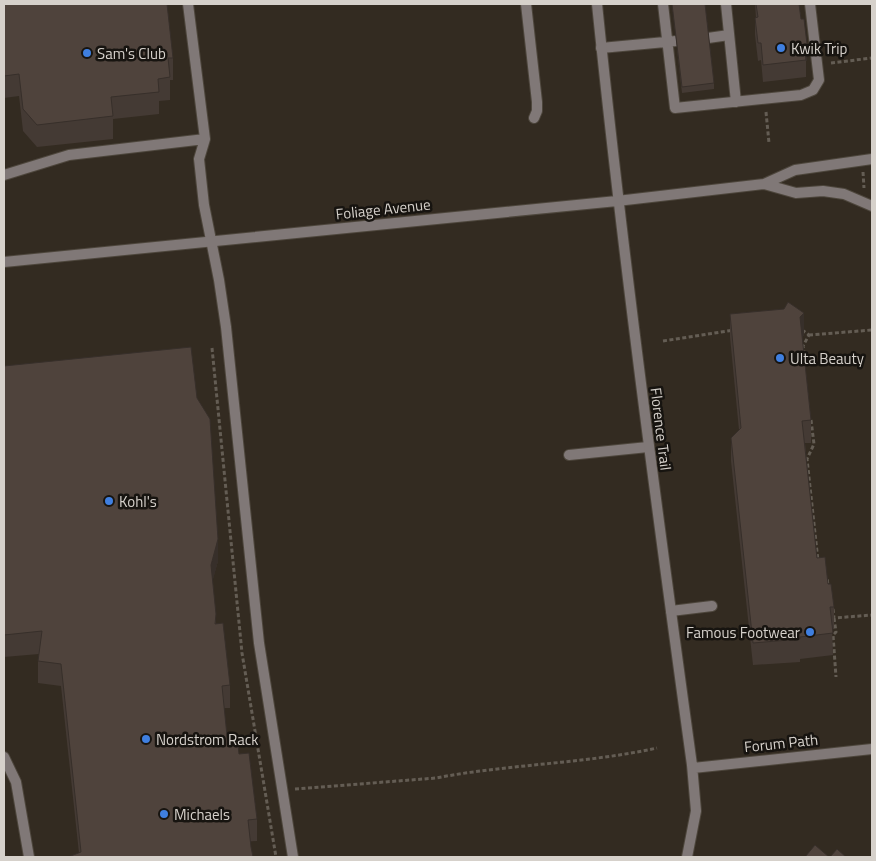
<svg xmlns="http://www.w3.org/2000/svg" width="876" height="861" font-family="'Titillium Web',sans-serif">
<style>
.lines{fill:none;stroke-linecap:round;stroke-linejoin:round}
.service-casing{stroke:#4d463c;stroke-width:12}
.minor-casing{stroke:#4d463c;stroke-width:12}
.path{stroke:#645d54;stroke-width:3;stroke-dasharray:4 2.5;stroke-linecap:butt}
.service{stroke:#807877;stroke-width:10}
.minor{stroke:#807877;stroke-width:10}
.wall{fill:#443a34}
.shaded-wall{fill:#372f2a}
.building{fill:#4f433c;stroke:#372f2a}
.shop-dot{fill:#3f7fe0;stroke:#171410;stroke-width:2}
.labels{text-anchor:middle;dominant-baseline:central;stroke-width:5;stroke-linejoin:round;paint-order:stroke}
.poi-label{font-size:15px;fill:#d6d1cb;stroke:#171410;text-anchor:start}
.street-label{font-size:15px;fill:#d6d1cb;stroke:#171410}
</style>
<rect width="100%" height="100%" fill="#332b21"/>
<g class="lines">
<defs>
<path id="service" d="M 188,4 L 205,139 L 199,159 L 204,205 L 219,280 L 226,327 L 259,643 L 293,857
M 526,4 L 537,102 L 537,111 L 534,118
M 663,4 L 675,108 L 801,95 L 813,90 L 819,80 L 810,4
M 726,4 L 736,102
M 708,38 L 729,35
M 601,48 L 676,41
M 4,175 L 69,155 L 205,139
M 569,455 L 648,447
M 671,611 L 712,606
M 4,757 L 16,782 L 29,857"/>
<path id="minor" d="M 597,4 C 623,258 657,511 692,765 L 696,811 L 687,857
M 764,184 L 796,193 L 823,191 L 844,194 L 872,206
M 4,262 L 617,201 L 764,184 L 795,170 L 872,159
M 693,768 L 872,749"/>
</defs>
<use href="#service" class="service-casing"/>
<use href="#minor" class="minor-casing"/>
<path class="path" d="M 831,63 L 872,58
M 766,112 L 769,143
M 863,172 L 864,188
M 802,330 L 809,335 L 803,346 L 805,359
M 809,335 L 872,330
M 663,341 L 734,330
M 212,348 L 242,653 L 276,857
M 811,420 L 814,444 L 807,459 L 818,561
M 823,577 L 827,577 L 828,586
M 833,609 L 834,618 L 872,615
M 834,618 L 836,632 L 833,635 L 836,677
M 295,789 L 436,778 C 509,764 584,764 657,748"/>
<use href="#service" class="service"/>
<use href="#minor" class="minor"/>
</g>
<path class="wall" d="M 4,4 L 173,58 L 173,80 L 170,80 L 170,100 L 159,101 L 159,114 L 113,119 L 113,139 L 37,147 L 23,131 L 19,96 L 4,98 Z
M 672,4 L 705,4 L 714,83 L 714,89 L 682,93 Z
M 755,4 L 799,4 L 807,61 L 806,61 L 806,77 L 763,82 L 761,60 L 758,61 L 755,35 L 755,18 L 756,18 Z
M 730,314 L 804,335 L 802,337 L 811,420 L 811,443 L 805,443 L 817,558 L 828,584 L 834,607 L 834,629 L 832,629 L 833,655 L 800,659 L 800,662 L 753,665 L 731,461 L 731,438 L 739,430 L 730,337 Z
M 4,366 L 197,398 L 218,561 L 212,582 L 216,624 L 230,685 L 230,708 L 224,708 L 228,746 L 239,754 L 257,819 L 257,841 L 79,853 L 61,686 L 38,683 L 38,661 L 39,654 L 4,657 Z"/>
<path class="shaded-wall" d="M 807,44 L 807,61 L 806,61 L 804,45 Z
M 804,313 L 804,335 L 800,340 L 800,317 Z
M 218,539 L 218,561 L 211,587 L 211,565 Z"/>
<path class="building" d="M 4,4 L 167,4 L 173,58 L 168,58 L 170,77 L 158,79 L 159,92 L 111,97 L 113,116 L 37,125 L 23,109 L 19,74 L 4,76 Z
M 672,4 L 705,4 L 714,83 L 682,87 Z
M 756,4 L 799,4 L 801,19 L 804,19 L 807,44 L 804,45 L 806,60 L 763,65 L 761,43 L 758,43 L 755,18 L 758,17 Z
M 788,302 L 804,313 L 800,317 L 811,420 L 802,421 L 817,558 L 825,557 L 828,584 L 831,584 L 834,607 L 830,607 L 833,633 L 800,637 L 800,639 L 753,643 L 731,438 L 741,428 L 730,314 L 784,309 Z
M 191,347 L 197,398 L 210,419 L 218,539 L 211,565 L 216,614 L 215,624 L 223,623 L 230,685 L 222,686 L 228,746 L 238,745 L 239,754 L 249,753 L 257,819 L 248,820 L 251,847 L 253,857 L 68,857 L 81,852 L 61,664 L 38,661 L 42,631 L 4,635 L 4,366 Z
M 815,845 L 829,857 L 805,857 Z
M 837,849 L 846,857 L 830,857 Z"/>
<g class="shop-dot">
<circle cx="781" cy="48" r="5"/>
<circle cx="87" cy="53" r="5"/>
<circle cx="780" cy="358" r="5"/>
<circle cx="109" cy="501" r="5"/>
<circle cx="810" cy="632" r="5"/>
<circle cx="146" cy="739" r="5"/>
<circle cx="164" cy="814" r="5"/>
</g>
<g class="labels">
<g class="poi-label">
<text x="791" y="48">Kwik Trip</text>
<text x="97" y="53">Sam's Club</text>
<text x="790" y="358">Ulta Beauty</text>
<text x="119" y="501">Kohl's</text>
<text x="800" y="632" text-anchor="end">Famous Footwear</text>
<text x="156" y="739">Nordstrom Rack</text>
<text x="174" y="814">Michaels</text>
</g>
<g class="street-label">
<text transform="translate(383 209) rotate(-6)">Foliage Avenue</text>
<text transform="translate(661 429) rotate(83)">Florence Trail</text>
<text transform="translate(781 743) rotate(-6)">Forum Path</text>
</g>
</g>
<rect width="876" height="861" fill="none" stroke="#d6d1cb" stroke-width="10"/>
</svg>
